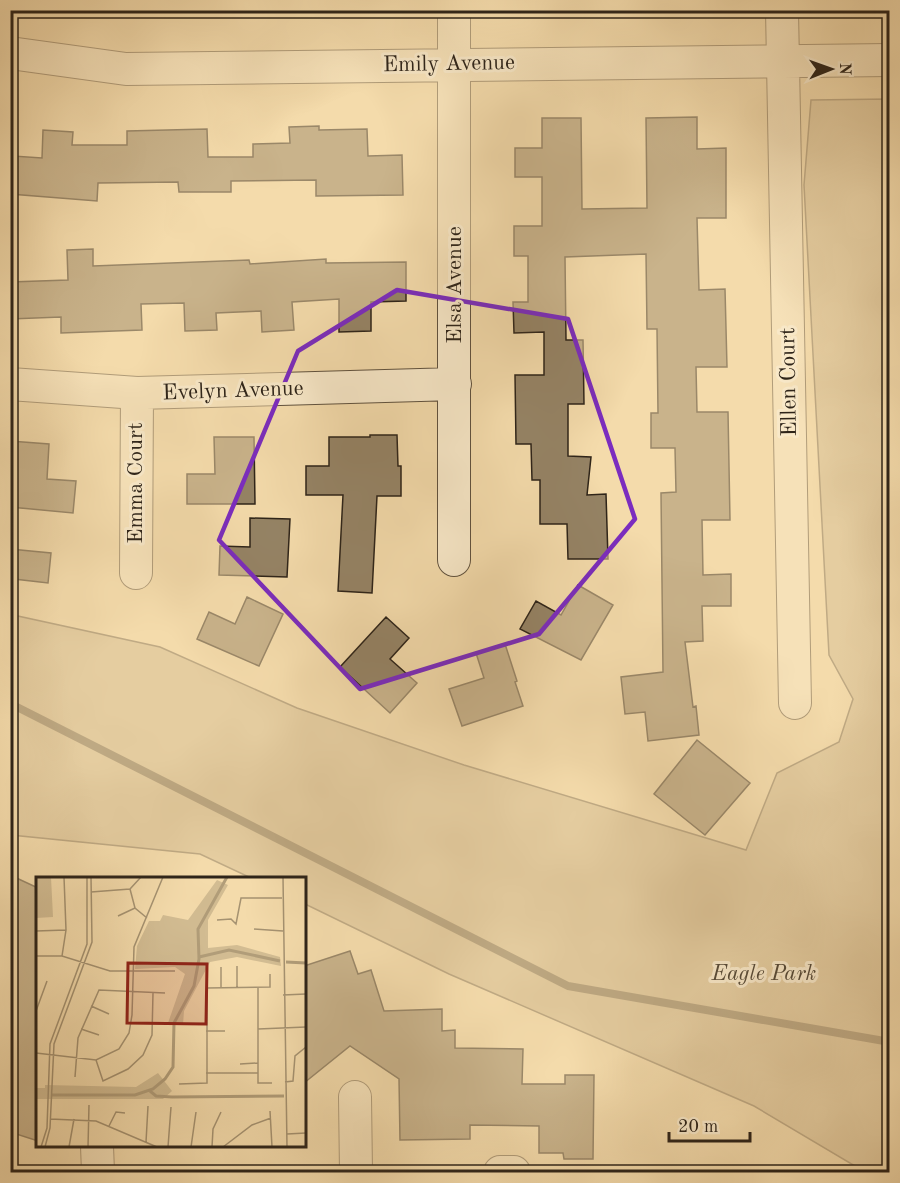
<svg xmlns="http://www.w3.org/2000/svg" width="900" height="1183" font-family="'Old Standard TT',serif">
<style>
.green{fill:#d2bc92;stroke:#807056;stroke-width:1.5}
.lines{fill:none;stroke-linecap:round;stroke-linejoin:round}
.stream{stroke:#7d6d53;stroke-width:8}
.building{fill:#958365;stroke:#2e2419;stroke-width:1.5}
.minor-casing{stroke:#60523e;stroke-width:34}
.minor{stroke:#f8e8c8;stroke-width:32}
.marked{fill:none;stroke:#7b2cbf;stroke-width:4.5;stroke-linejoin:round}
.labels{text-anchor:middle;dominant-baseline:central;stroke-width:6;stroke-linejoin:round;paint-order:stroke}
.street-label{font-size:22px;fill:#2e2419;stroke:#f8e8c8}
.park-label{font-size:22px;font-style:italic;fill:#574a37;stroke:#f8e8c8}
.inset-river{fill:none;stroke:#b19d79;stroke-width:3}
.inset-road{fill:none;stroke:#a59271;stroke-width:1.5}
.view{fill:#8f2418;fill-opacity:0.15;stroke:#8f2418;stroke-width:3}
.inset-edge{fill:none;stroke:#2e2419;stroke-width:3}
</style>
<rect width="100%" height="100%" fill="#f4dbab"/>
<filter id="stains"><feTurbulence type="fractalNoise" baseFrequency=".00333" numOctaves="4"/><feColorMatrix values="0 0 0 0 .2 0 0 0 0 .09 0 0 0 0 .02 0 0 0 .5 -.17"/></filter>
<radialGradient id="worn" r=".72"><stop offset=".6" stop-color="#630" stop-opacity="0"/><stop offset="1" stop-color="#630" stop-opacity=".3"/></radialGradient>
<path class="green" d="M 889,99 L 889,1172 L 865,1172 L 754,1106 L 449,974 L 305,904 L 304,878 L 251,878 L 200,854 L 11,835 L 10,642 L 13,615 L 160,647 L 297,708 L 464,765 L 746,850 L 777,773 L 839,742 L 853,699 L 829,655 L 804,185 L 811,100 Z"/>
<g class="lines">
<path class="stream" d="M 10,706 L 15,706 L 568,986 L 890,1042"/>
</g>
<path class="building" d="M 697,117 L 697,149 L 726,148 L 726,218 L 697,218 L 699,290 L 725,289 L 727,367 L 696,367 L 697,412 L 728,412 L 730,520 L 702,520 L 703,575 L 731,574 L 731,606 L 702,606 L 703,641 L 685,642 L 693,707 L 696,706 L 699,735 L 648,741 L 645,712 L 625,714 L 621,677 L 663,672 L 661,493 L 676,492 L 675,448 L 651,448 L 651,413 L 658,413 L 657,329 L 647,329 L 646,254 L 565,257 L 566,340 L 583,340 L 584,404 L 568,404 L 568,456 L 591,457 L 587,495 L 606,494 L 608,559 L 568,559 L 567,524 L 540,524 L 540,480 L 532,480 L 531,444 L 516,444 L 515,375 L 544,375 L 544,332 L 514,333 L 513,302 L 528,302 L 528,256 L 514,256 L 514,226 L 542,226 L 542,177 L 515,177 L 515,148 L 542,148 L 542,118 L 581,118 L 582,209 L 647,208 L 646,118 Z
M 319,126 L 319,130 L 367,129 L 368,156 L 402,155 L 403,195 L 316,196 L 316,180 L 231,181 L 231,192 L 179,192 L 178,182 L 98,183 L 97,201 L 10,194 L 13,156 L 42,158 L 43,130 L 73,132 L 72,145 L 127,145 L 127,131 L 207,129 L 208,157 L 253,157 L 253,144 L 290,143 L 289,127 Z
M 93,249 L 93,266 L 249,260 L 250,264 L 326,259 L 326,263 L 406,262 L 406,301 L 371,302 L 371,331 L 339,332 L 339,299 L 292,302 L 294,330 L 262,332 L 261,311 L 216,313 L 217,330 L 185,331 L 184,303 L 141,304 L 142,330 L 61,333 L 61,317 L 10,319 L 10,282 L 68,280 L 67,250 Z
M 370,435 L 397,435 L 398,466 L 401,466 L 401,496 L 377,496 L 372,593 L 338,591 L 343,495 L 306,495 L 306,466 L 329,466 L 329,437 L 370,437 Z
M 214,437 L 254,437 L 255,504 L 187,504 L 187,474 L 215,474 Z
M 10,441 L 49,444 L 47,479 L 76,481 L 73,513 L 10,507 Z
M 250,518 L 290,519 L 287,577 L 219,575 L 220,546 L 250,547 Z
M 10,549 L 51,553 L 48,583 L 14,579 L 14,577 L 10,576 Z
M 578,585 L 613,605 L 581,660 L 520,629 L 536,601 L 561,615 Z
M 247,597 L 283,614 L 259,666 L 197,639 L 209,612 L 235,624 Z
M 386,617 L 409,638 L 390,659 L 417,683 L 390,713 L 340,667 Z
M 505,644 L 517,681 L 515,682 L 523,706 L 462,726 L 449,689 L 484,678 L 476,653 Z
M 697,740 L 750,783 L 705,835 L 654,794 Z
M 10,875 L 38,888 L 38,1141 L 10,1132 Z
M 350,951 L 358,974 L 371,970 L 384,1011 L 442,1009 L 442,1031 L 455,1030 L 455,1048 L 523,1049 L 522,1084 L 565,1084 L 565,1075 L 594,1075 L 593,1159 L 564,1159 L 563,1153 L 539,1153 L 539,1126 L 470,1125 L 470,1139 L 400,1140 L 399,1079 L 350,1046 L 304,1083 L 304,966 Z"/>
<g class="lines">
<defs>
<path id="minor" d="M 782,10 L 795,703
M 10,53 L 126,69 L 890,60
M 10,384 L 137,393 L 455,384
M 454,560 L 454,10
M 136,573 L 137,393
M 355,1097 L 356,1172
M 97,1146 L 98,1172
M 500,1172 L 514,1172"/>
</defs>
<use href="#minor" class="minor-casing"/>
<use href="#minor" class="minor"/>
</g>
<path d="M0 0H900V1183H0ZM 397,290 L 568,319 L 635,519 L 539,634 L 360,689 L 219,540 L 298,351 Z" fill="#f4dbab" fill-opacity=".55" fill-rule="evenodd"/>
<path class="marked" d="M 397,290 L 568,319 L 635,519 L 539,634 L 360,689 L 219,540 L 298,351 Z"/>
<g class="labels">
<g class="street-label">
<text transform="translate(449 64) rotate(-1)">Emily Avenue</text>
<text transform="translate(455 285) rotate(-90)">Elsa Avenue</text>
<text transform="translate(789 382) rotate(-91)">Ellen Court</text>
<text transform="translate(233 391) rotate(-2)">Evelyn Avenue</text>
<text transform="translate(136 483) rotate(-90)">Emma Court</text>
</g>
<g class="park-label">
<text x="764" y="974">Eagle Park</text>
</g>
</g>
<g transform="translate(36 877)">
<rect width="270" height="270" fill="#f4dbab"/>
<path d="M 0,0 L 15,0 L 17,40 L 0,41 ZM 181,3 L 192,8 L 172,43 L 172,71 L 201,68 L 244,80 L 245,89 L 201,80 L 174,85 L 148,134 L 147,148 L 132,146 L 149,97 L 139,90 L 99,92 L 101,69 L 113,44 L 124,44 L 127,38 L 152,43 ZM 122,196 L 136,214 L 127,222 L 0,222 L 0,211 L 9,211 L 9,208 L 100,210 Z" fill="#d2bc92"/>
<path class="inset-river" d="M 163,80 L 193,73 L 244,84M 250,85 L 270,86M 114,214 L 120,219 L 136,220 L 248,219M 16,218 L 99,218 L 117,212 L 129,202 L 137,190 L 138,146 L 158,109 L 163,82 L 162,52 L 191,0"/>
<path class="inset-road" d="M 247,0 L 251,270M 94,12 L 99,31 L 111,41M 55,15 L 94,12 L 105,0M 82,39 L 99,31M 181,43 L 195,42 L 200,47 L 205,21 L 246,21M 218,52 L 247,54M 0,54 L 30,53M 0,79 L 26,79 L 74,94 L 139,94M 26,79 L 30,53 L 28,0M 201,89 L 201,110M 185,90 L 185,111M 222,110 L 222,206 L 236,206M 247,118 L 270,117M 55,129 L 73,137M 0,134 L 11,104M 45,152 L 63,158M 222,152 L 270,150M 170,154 L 189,154M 0,176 L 60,183 L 83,172 L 93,156 L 96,138 L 98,70 L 127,0M 60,183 L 67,204 L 92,192 L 107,178 L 116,158 L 117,116M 204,187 L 222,186M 170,196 L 222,196M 39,200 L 42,161 L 63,113 L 129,116M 249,205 L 257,204 L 259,179 L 270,170M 143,207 L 171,206 L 171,111 L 234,110 L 234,97M 234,234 L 236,270M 14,242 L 60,244 L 121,270M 73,249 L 80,235 L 89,236M 251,257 L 270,256M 110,265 L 112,229M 5,270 L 11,251 L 14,167 L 51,67 L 51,0M 9,270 L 14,251 L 18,167 L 56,65 L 55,0M 33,270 L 38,242M 52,270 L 53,228M 132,270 L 135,230M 155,270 L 160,235M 176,270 L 177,252 L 185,235M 187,270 L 216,248 L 235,241"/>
<path class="view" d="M 92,86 L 171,87 L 170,147 L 91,146 Z"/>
<rect width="270" height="270" class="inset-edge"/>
</g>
<rect width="900" height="1183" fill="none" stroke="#f4dbab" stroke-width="36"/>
<rect x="12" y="12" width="876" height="1159" fill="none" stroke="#2e2419" stroke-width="3"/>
<rect x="18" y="18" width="864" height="1147" fill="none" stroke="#2e2419" stroke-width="1.5"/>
<g transform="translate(831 69) rotate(89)" stroke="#f8e8c8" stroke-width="4.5" paint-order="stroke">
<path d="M0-4.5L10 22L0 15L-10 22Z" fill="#2e2419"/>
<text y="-9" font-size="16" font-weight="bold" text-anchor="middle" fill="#2e2419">N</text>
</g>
<path d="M669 1132v9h81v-9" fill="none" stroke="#2e2419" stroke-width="3"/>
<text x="678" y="1132" font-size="18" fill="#2e2419" stroke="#f8e8c8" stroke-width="4.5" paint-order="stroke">20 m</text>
<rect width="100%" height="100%" filter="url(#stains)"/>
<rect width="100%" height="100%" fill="url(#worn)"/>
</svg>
